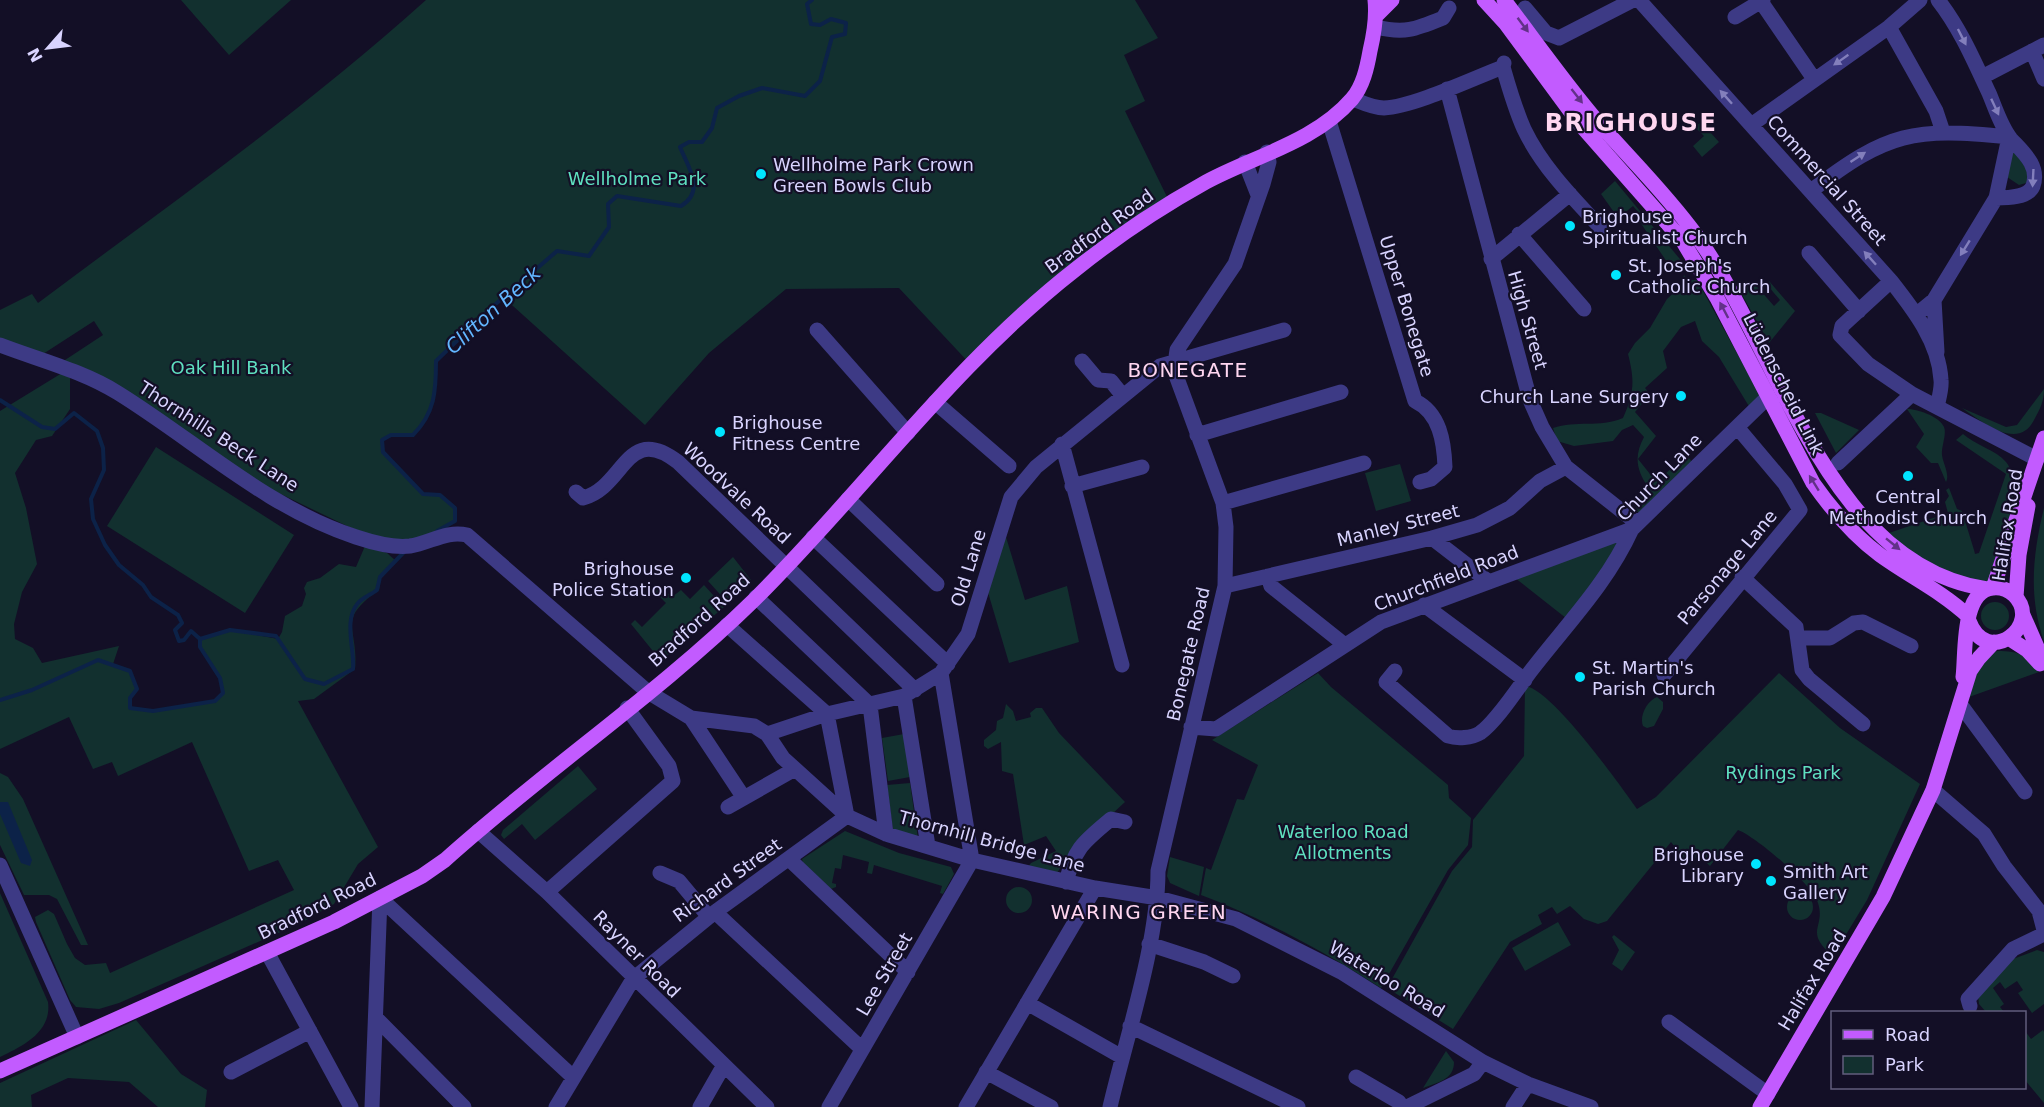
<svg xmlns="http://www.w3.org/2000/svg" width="2044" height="1107" font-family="'DejaVu Sans',sans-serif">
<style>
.green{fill:#12302f}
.water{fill:#0c2248}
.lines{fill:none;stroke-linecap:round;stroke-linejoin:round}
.stream{stroke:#0c2248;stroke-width:4}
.minor{stroke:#3d3a85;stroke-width:15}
.major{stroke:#c25bff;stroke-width:15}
.oneway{fill:#623188}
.oneway2{fill:#837fbc}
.poi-dot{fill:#00e5ff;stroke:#130f26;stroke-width:2}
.labels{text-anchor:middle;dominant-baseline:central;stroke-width:4.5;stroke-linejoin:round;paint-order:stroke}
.poi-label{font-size:18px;fill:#d9d4ff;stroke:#130f26;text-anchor:start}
.park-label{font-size:18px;fill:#5fe0c0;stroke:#130f26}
.street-label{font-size:18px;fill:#d9d4ff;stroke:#130f26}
.water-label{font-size:20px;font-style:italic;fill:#62b6ff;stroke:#130f26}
.neighbourhood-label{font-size:20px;letter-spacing:1.5px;fill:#ffd6f0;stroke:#130f26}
.district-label{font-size:24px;font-weight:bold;letter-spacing:1.5px;fill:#ffd6f0;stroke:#130f26}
</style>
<rect width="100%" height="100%" fill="#130f26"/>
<path class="green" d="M 181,0 L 291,0 L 229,55 Z
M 426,0 L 1135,0 L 1158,38 L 1124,55 L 1145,101 L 1125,111 L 1170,203 L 1075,269 L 972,366 L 899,288 L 786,289 L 709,353 L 645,425 L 504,298 L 436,361 C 435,391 435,413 413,435 L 391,435 L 382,440 L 383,453 L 423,494 L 440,495 L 455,508 L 455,521 L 419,541 L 376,540 L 258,483 L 62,362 L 103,335 L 94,321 L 43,354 L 0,342 L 0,310 L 32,294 L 38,303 C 170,204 304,110 426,0 Z
M 1701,122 L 1719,142 L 1702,157 L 1693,146 L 1704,136 L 1695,127 Z
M 2012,148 L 2031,175 L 2026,183 L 2019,185 L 2007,177 Z
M 1615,181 L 1689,270 L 1669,265 L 1640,222 L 1644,219 L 1633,206 L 1622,215 L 1620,213 L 1616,215 L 1601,194 Z
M 1684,275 L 1688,280 L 1697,280 L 1762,399 L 1750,408 L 1719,357 L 1702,341 L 1695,321 L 1681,327 L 1663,351 L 1667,368 L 1645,388 L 1650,394 L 1635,412 L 1656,436 L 1638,459 L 1650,474 L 1661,478 L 1686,454 L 1692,462 L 1642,512 L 1637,512 L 1635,504 L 1648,487 C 1636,469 1634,456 1644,437 L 1633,425 L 1622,430 L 1613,441 L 1574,446 L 1557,441 L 1553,428 C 1576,420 1599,428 1623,418 C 1634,393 1635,381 1628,354 L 1635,343 L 1650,328 L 1667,299 L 1681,286 Z
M 1769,281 L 1795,311 L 1769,343 L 1740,291 L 1753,282 L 1774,306 L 1780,300 L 1768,286 Z
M 62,373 L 70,378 L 70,409 L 52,436 L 36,440 L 15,473 L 26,508 L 37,564 L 22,592 L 14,624 L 15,639 L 33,648 L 42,663 L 119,646 L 113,664 L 130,671 L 137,689 L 130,698 L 131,708 L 153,711 L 215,701 L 223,693 L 220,678 L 200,647 L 200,639 L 230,630 L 278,639 L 282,632 L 285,616 L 302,606 L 306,594 L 304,588 L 307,582 L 320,578 L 339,564 L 356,567 L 365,546 L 387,553 L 396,561 L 381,577 L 379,590 C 335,621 359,627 355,669 L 314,699 L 298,701 L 378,847 L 358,864 L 334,904 L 301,923 L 119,1003 L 99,1009 L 76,1007 L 70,1000 L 36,922 L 35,917 L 48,910 L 54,914 L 67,944 L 75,958 L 85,965 L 106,963 L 110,973 L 294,890 L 278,860 L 249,871 L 192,742 L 118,776 L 112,762 L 93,769 L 69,717 L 0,749 L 0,411 Z
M 2044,389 C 2044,402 2040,409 2034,420 C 2018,452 1981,421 1962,408 L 2006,427 L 2017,425 Z
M 1907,409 C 1917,409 1939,416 1944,427 C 1947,434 1941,447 1942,455 C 1943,464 1950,474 1946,482 L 1938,463 L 1931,463 L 1916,447 L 1924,434 Z
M 1815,413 L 1821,413 L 1859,430 L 1836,453 Z
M 1963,434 C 1975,445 1996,450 2006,462 C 2027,488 1998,555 1989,584 L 1965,583 L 1898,545 L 1889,533 L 1948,513 L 1945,502 L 1949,496 L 1946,490 L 1949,488 L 1957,509 L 1962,511 L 1974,550 L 1975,554 L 1979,553 L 2006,474 L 1956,440 Z
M 156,447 L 294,535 L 245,613 L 107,526 Z
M 1400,464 L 1411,501 L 1376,511 L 1365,473 Z
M 2044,508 L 2044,641 C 2028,597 2033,553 2044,508 Z
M 1632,529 L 1571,622 L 1510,574 Z
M 1006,537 L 1025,600 L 1067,586 L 1079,642 L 1009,663 L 987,589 Z
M 733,557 L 751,580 L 727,602 L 708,581 Z
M 704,585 L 724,607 L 661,661 L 631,624 L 635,620 L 642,627 L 666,603 L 655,592 L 661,586 L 672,597 L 681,590 L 690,599 Z
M1981 616a14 14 0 1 1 28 0a14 14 0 1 1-28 0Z
M 1997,651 C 2014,650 2032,655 2039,672 L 1969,697 C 1974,677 1977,660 1997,651 Z
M 1318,673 L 1331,687 L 1448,785 L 1449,798 L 1471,818 L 1468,845 L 1448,870 L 1381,988 C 1324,951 1264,919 1201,895 L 1206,868 L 1211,870 L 1237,799 L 1244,800 L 1258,765 L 1212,740 Z
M 1779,673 L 1840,728 L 1920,784 L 1867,900 L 1833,956 C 1803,931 1826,928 1818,903 C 1813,885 1755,836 1738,830 L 1710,866 L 1698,855 L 1689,865 L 1671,842 L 1607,921 L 1598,924 L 1584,919 L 1570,906 L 1557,914 L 1552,907 L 1538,915 L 1542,924 L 1510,942 L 1453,1029 L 1387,988 L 1452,871 L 1472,847 L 1473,820 L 1524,756 L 1525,686 C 1551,688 1620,785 1637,809 L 1656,797 Z
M 1657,697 L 1663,702 L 1663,709 L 1654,726 L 1647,728 L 1643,726 C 1639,716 1647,701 1657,697 Z
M 1006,704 L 1013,711 L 1016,721 L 1031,717 L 1030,713 L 1036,708 L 1042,708 L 1059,733 L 1125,802 L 1070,853 L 1057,873 L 1028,867 L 1031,863 L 1056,851 L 1046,836 L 1024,845 L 1013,774 L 1002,771 L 1001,742 L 988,749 L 984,746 L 984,740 L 996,730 L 997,721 L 1003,718 Z
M 904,734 L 910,777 L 888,781 L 882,738 Z
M 578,766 L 597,789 L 535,840 L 522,824 L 504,839 L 501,835 L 503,830 Z
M 0,773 L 8,777 L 23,799 L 88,945 L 81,945 L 57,899 L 49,895 L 24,895 L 0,845 Z
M 910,783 L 918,839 L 893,831 L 887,785 Z
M 845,831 L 899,853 L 951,867 L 954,874 L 943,894 L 940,893 L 942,886 L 874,865 L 872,874 L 867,873 L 869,862 L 843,855 L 841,869 L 835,868 L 832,883 L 836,884 L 836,887 L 831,889 L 803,863 L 802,859 Z
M 1170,857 L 1204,867 L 1199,896 L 1170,883 L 1167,876 Z
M1006 900a13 13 0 1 1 26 0a13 13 0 1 1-26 0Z
M 0,893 L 48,1002 C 52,1032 23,1046 0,1057 Z
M1787 907a13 13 0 1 1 26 0a13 13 0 1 1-26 0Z
M 1558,922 L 1571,945 L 1525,971 L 1512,948 Z
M 1614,935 L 1635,952 L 1622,971 L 1612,964 L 1619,950 L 1612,937 Z
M 2037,950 L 2044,952 L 2044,1004 L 2032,1013 L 2018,993 L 2023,990 L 2017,981 L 2005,989 L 2000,982 L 1993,988 L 2004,1004 L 2000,1007 L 2004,1012 L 1986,1012 L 1979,1004 L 1978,995 L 2013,959 Z
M 136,1020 L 181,1074 L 207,1090 L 205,1107 L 158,1107 L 129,1082 L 68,1078 L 31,1095 L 32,1107 L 0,1107 L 0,1083 Z
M 2043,1030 L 2044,1032 L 2044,1103 L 2025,1080 L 2025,1031 L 2031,1039 Z
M 1446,1051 L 1454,1062 C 1454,1080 1438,1082 1423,1088 Z"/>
<path class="water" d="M 0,802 L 8,802 L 32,860 L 30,866 L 21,863 L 0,814 Z"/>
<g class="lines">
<path class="stream" d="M 0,400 L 42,427 L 55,429 L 74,413 L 97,431 L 103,448 L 104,470 L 91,499 L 93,519 L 105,545 L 119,565 L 143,585 L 151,597 L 178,615 L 182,623 L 175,630 L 179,641 L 184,640 L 191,631 L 200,639
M 437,531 L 455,521 L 455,508 L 440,495 L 423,494 L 383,452 L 382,440 L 391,435 L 413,435 C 435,413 436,391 436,361 L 490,309 L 557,251 L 589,256 L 609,227 L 608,204 L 617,196 L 681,206 C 706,191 688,167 680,147 L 689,142 L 702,142 L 712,128 L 717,108 L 739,96 L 762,88 L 805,96 L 820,81 L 832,37 L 845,34 L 846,23 L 831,19 L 820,25 L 811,24 L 807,4 L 812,0
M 0,700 L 32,690 L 98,660 L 130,671 L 137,689 L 130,698 L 130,708 L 153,711 L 215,701 L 223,693 L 220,678 L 200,647 L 200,639 L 230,630 L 276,636 L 305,679 L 324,684 L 353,669 C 355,650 343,620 358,603 C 362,598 372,594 377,590 L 380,577 L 405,551"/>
<path class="minor" d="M 1639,0 L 1891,281 C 1913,309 1939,342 1941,380 C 1942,388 1939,398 1937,407
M 1938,0 C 1960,28 1974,61 1989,93 C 1995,107 2001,127 2011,139 C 2023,152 2040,166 2033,186 C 2028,198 2007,198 1996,198
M 1764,6 L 1814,79
M 1525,8 L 1546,33 L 1559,38 L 1633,0
M 1735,17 L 1763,0
M 1376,27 C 1405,34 1416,29 1443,18 L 1449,8
M 1889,27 L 1936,111 L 1943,132
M 2032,51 L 2044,79
M 1503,67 C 1509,88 1515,109 1524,129 C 1542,167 1574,199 1602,229
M 1982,77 L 2044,45
M 1447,89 L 1530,400 L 1542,427 L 1566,467 L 1637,523
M 1353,99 C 1363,103 1373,108 1384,108 C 1413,107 1474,78 1503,67 L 1504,63
M 1329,121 L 1415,401 C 1440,413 1444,442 1445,467 L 1431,479 L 1420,482
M 1751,125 L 1889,27 L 1920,0
M 1245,162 L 1258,195
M 1811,191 C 1887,132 1914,127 2009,137
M 1519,234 L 1584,309
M 1809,253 L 1859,311
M 1491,259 L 1570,194
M 1891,281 L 1842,326 L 1840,335 L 1868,364 L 1912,394 L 2037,459
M 1934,300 L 1937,352
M 1917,314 L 1934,300 L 1996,198 L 2009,137
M 817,330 L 908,433
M 0,345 C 39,360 83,371 118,393 C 197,442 267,508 356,537 C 371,542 394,548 410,546 C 430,543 447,530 467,535 L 648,692 L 691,718 L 754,726 L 767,734 L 783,758 L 847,816 L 886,834 L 972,860 L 1095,888 L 1158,898 L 1236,919 L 1341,972 L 1483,1062 L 1528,1084 L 1591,1107
M 1082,361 L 1098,380 L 1111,381 L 1123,396
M 935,402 L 1009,466
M 1197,435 L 1341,392
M 1062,444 L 1122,665
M 1838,463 L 1912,394
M 1072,486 L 1142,467
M 576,492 L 583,498 C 625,487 626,422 678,462 L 915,690
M 848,499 L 937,584
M 1223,503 L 1364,463
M 813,537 L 948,664
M 1432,538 L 1489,582
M 1268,576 L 1271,586 L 1345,645
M 1742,577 L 1796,627 L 1802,670 L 1809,679 L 1863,724
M 1225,586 L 1432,538 L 1477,525 L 1510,508 L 1540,481 L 1566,467
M 756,597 L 870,705 L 886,834
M 1424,605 L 1525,680
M 1799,638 L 1830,638 L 1854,623 L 1863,622 L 1911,646
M 1395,671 L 1386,682 L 1448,736 C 1457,739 1472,738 1480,733 C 1496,722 1518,688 1530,672 C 1566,625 1607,584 1632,529 L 1768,397
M 1664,675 L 1800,510 L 1785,484 L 1737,427
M 904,696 L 928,846
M 1960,704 L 2025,792
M 691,718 L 744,798
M 1191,727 L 1216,729 L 1381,622 L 1632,529
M 767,734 L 827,714 L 904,696 L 941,673 L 968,634 L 1011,497 L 1036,467 L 1160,366 L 1284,330
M 1933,790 L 1984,834 L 2004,866 L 2039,911 L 2044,930
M 728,807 L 795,769
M 478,831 L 547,892 L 767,1107
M 789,859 L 908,972
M 0,865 L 77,1037
M 660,873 L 679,881 L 709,917
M 1066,882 C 1075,847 1084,842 1111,819 L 1125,822
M 547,892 L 673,781 L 669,766 L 627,708
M 380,898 L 573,1077
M 715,912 L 862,1049
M 1149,944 L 1204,962 L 1233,976
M 267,952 L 351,1107
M 1027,1003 L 1122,1057
M 1970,1006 L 1968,999 L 2013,949 L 2044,934
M 376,1018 L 464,1107
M 1669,1022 L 1768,1094
M 1130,1026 L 1298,1107
M 231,1072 L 310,1031
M 986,1072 L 1051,1107
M 1356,1077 L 1399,1102 L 1402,1107
M 372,1107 L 380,898
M 556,1107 L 633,979 L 715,912 L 847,816 L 827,714 L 727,625
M 700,1107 L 724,1065
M 829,1107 L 972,860 L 941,673
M 966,1107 L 1095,888
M 1110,1107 C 1127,1034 1158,944 1158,871 L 1225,586 L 1226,527 L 1223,503 L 1174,370 L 1177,350 L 1235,264 L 1263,184 L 1269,162 L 1267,152
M 1407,1107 L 1474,1074 L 1483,1062
M 1513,1107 L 1528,1084"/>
<path class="major" d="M 1484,0 L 1506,24 L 1579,123 L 1682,240 L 1717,298 L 1813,483 C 1832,510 1853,535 1880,555 C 1909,576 1941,591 1968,616
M 1504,0 C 1533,38 1561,78 1592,115 C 1626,155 1665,192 1696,235 C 1778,348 1827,566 1987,589
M 1377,15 L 1392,0
M 1993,588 L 2044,438
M 2016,597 L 2019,555 L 2028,506
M 2023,615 L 2044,663
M 2010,639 L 2027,650 L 2040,664
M 1963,677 C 1966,654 1961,590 1993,588 C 2001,587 2008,590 2014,595 C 2044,625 1987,669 1969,621
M 0,1071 L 334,922 L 422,876 L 445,860 C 545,770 658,694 754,600 C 863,492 954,364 1076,269 C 1116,237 1161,207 1206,182 C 1254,156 1315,142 1352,99 C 1363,86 1367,68 1370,51 C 1374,34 1377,18 1375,0
M 1760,1107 L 1883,897 L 1933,790 L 1970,671 L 1979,658 L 1994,642"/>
</g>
<defs><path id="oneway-solid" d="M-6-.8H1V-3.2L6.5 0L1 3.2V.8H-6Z" transform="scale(1.5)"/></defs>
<g class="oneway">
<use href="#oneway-solid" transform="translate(1523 25) rotate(53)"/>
<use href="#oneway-solid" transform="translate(1577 96) rotate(52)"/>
<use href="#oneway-solid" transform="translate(1724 310) rotate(-118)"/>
<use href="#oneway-solid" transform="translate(1814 483) rotate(-122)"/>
<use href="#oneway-solid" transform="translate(1893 544) rotate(39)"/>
</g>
<g class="oneway2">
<use href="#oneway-solid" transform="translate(1962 37) rotate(63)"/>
<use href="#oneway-solid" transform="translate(1841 60) rotate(145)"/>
<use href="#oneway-solid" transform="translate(1726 97) rotate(-132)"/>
<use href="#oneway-solid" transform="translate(1995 107) rotate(65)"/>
<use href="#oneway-solid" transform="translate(1858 157) rotate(-33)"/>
<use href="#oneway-solid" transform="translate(2033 178) rotate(93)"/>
<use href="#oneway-solid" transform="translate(1965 248) rotate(122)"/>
<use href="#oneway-solid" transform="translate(1870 258) rotate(-132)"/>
</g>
<g class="poi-dot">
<circle cx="761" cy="174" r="6"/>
<circle cx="1570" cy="226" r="6"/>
<circle cx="1616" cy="275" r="6"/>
<circle cx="1681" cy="396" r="6"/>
<circle cx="720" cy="432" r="6"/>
<circle cx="1908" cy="476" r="6"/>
<circle cx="686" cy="578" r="6"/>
<circle cx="1580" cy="677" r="6"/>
<circle cx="1756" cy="864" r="6"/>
<circle cx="1771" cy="881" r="6"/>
</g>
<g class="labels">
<g class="poi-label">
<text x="773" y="164">Wellholme Park Crown<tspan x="773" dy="21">Green Bowls Club</tspan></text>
<text x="1582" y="216">Brighouse<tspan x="1582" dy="21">Spiritualist Church</tspan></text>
<text x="1628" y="265">St. Joseph's<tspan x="1628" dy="21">Catholic Church</tspan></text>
<text x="1669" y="396" text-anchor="end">Church Lane Surgery</text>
<text x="732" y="422">Brighouse<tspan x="732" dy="21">Fitness Centre</tspan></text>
<text x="1908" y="496" text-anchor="middle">Central<tspan x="1908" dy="21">Methodist Church</tspan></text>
<text x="674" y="568" text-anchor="end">Brighouse<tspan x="674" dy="21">Police Station</tspan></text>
<text x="1592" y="667">St. Martin's<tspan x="1592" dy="21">Parish Church</tspan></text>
<text x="1744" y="854" text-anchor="end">Brighouse<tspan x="1744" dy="21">Library</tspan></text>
<text x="1783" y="871">Smith Art<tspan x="1783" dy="21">Gallery</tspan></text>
</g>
<g class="park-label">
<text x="637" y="178">Wellholme Park</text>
<text x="231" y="367">Oak Hill Bank</text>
<text x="1783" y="772">Rydings Park</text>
<text x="1343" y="831">Waterloo Road<tspan x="1343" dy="21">Allotments</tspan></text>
</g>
<g class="street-label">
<text transform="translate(1827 180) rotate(48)">Commercial Street</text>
<text transform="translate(1099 231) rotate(-36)">Bradford Road</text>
<text transform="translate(1407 306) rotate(73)">Upper Bonegate</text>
<text transform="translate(1528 320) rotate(74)">High Street</text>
<text transform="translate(1784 384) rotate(63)">Lüdenscheid Link</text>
<text transform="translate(219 436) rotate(33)">Thornhills Beck Lane</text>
<text transform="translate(1659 477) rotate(-46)">Church Lane</text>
<text transform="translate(737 493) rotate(43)">Woodvale Road</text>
<text transform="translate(1398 525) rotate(-14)">Manley Street</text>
<text transform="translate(2007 525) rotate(-81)">Halifax Road</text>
<text transform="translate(1727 567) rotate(-50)">Parsonage Lane</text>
<text transform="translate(968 568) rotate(-73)">Old Lane</text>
<text transform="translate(1446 578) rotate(-21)">Churchfield Road</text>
<text transform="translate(699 620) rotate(-42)">Bradford Road</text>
<text transform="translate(1188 654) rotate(-77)">Bonegate Road</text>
<text transform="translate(992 841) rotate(15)">Thornhill Bridge Lane</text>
<text transform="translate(727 880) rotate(-36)">Richard Street</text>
<text transform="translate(317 906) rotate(-26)">Bradford Road</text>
<text transform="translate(637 954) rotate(45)">Rayner Road</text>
<text transform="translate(884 974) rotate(-60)">Lee Street</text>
<text transform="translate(1387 979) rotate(31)">Waterloo Road</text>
<text transform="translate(1812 980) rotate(-59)">Halifax Road</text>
</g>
<g class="water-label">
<text transform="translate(493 310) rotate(-42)">Clifton Beck</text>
</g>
<g class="neighbourhood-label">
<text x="1188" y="370">BONEGATE</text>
<text x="1139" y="912">WARING GREEN</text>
</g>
<g class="district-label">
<text x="1631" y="123">BRIGHOUSE</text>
</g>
</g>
<rect x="1831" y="1011" width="195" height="78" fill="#130f26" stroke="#625e7d" stroke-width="1.5"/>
<rect x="1843" y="1030" width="30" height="9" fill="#c25bff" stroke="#625e7d" stroke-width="1.5"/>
<text x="1885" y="1041" font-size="18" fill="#d9d4ff">Road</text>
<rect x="1843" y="1056" width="30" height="18" fill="#12302f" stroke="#625e7d" stroke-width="1.5"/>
<text x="1885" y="1071" font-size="18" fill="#d9d4ff">Park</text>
<g transform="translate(48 48) rotate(242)" stroke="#130f26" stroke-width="4.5" paint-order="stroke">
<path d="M0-4.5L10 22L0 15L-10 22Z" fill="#d9d4ff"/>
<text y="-9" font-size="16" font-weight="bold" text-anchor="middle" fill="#d9d4ff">N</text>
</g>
</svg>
